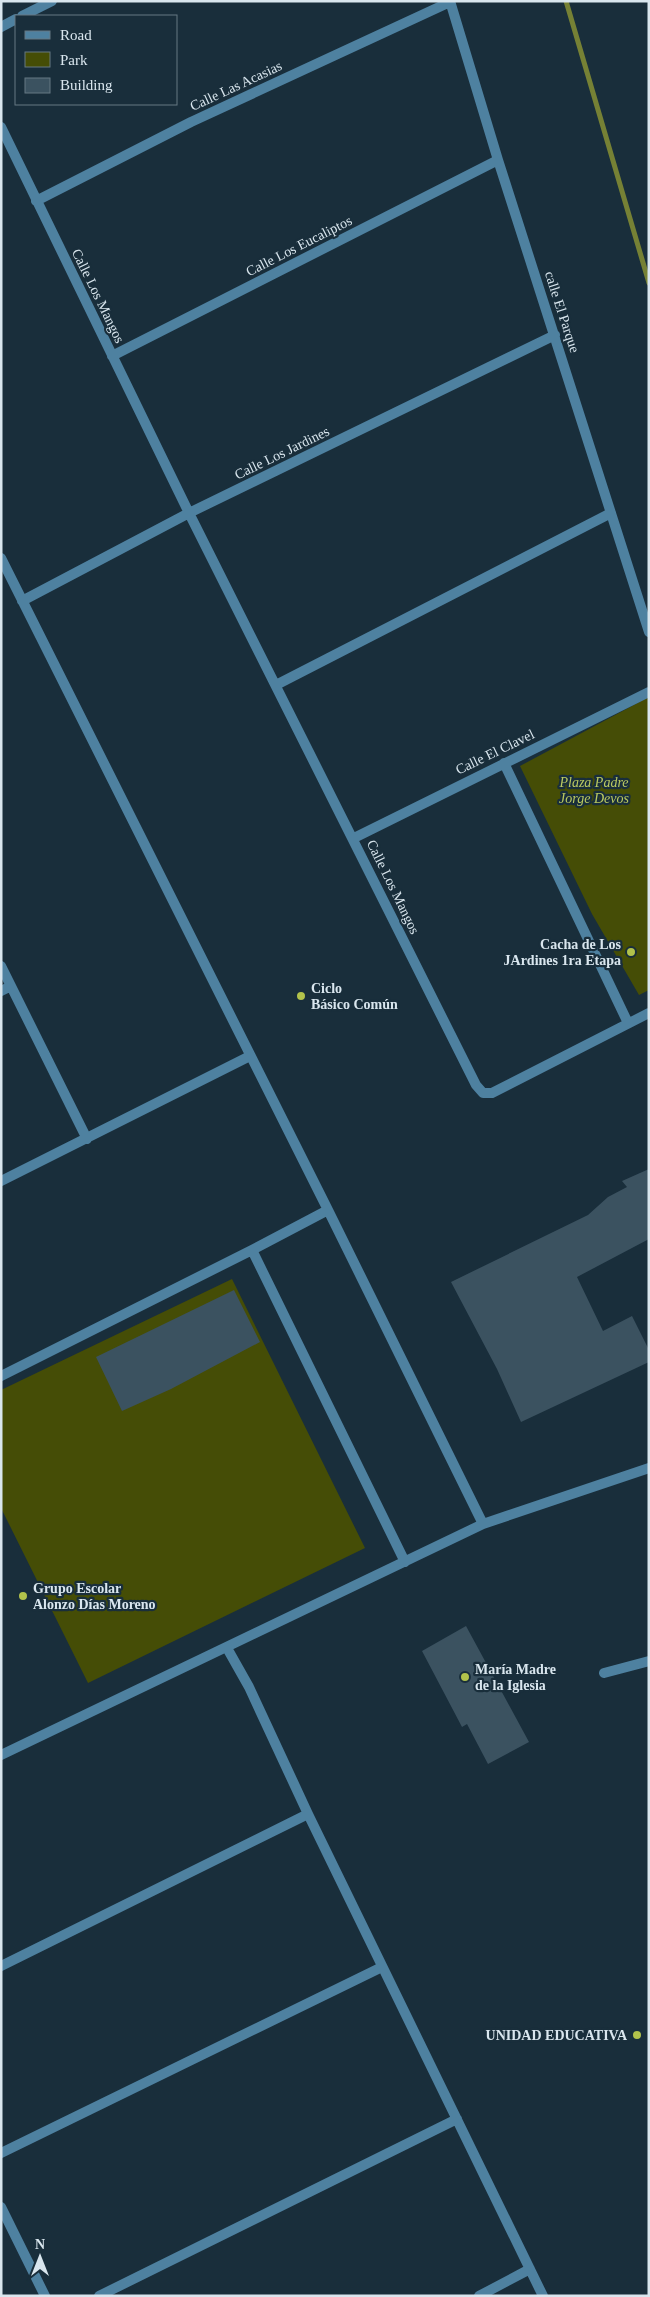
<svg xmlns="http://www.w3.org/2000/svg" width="650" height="2297" font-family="Georgia,serif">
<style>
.green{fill:#454d06}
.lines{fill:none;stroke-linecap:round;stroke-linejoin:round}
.stream{stroke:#768135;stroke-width:5}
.building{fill:#3b5260}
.street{stroke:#4e81a0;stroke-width:10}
.poi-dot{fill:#b2c24b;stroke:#192e3b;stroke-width:2}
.labels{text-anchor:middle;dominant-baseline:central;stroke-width:4.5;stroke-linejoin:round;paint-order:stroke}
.street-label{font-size:14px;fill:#d9e6ee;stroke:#192e3b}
.park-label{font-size:14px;font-style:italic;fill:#bac961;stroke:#192e3b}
.poi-label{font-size:14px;font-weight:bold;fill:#d9e6ee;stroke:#192e3b;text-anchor:start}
</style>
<rect width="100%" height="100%" fill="#192e3b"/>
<path class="green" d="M 647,698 L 649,699 L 649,990 L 639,995 L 592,914 L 520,766 Z
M 232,1279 L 365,1548 L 88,1683 L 1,1508 L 1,1390 Z"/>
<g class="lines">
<path class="stream" d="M 566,1 L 649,283"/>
</g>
<path class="building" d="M 649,1169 L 649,1239 L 577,1277 L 603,1331 L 632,1316 L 649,1350 L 649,1362 L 521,1422 L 497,1369 L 451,1282 L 588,1215 L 608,1197 L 627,1187 L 622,1181 Z
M 234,1290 L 260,1342 L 171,1389 L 122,1411 L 96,1357 Z
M 466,1626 L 529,1742 L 488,1764 L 467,1724 L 462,1727 L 422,1651 Z"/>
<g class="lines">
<path class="street" d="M 450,1 L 498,160 L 649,632
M 22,16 L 52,1
M 1,27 L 16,19
M 1,127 L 189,513 L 476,1085 L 483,1093 L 492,1093 L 649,1013
M 36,201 L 191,122 L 450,2
M 112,356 L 498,160
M 1,558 L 328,1210 L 483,1524
M 22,601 L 189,513 L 555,335
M 276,685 L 611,513
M 504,763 L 628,1023
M 354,838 L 649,692
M 1,966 L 87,1139
M 1,991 L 11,986
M 1,1181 L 250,1056
M 252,1250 L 405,1562
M 1,1376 L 252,1250 L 328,1210
M 227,1648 L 249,1687 L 308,1814 L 543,2296
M 604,1673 L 649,1661
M 1,1755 L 483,1524 L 649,1468
M 1,1966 L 308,1814
M 1,2153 L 382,1967
M 1,2207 L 45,2296
M 99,2296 L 457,2119
M 479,2296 L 530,2269"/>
</g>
<g class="poi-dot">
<circle cx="631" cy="952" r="5"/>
<circle cx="301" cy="996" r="5"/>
<circle cx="23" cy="1596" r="5"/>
<circle cx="465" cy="1677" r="5"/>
<circle cx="637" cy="2035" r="5"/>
</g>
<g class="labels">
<g class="street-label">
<text transform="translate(236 86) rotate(-25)">Calle Las Acasias</text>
<text transform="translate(299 246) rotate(-27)">Calle Los Eucaliptos</text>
<text transform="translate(98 296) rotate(64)">Calle Los Mangos</text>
<text transform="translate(562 312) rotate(72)">calle El Parque</text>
<text transform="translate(282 453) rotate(-26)">Calle Los Jardines</text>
<text transform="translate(495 752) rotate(-26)">Calle El Clavel</text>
<text transform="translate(393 887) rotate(64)">Calle Los Mangos</text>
</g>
<g class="park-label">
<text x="594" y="782">Plaza Padre<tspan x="594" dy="16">Jorge Devos</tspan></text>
</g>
<g class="poi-label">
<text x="621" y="944" text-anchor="end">Cacha de Los<tspan x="621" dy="16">JArdines 1ra Etapa</tspan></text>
<text x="311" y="988">Ciclo<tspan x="311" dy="16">Básico Común</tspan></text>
<text x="33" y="1588">Grupo Escolar<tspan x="33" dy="16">Alonzo Días Moreno</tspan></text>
<text x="475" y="1669">María Madre<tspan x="475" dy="16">de la Iglesia</tspan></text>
<text x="627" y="2035" text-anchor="end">UNIDAD EDUCATIVA</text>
</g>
</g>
<rect width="650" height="2297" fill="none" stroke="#d9e6ee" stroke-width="5"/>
<rect x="15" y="15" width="162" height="90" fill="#192e3b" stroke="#667883"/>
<rect x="25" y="31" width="25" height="8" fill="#4e81a0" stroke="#667883"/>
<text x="60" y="40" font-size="15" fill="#d9e6ee">Road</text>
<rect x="25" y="52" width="25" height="15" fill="#454d06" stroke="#667883"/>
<text x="60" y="65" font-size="15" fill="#d9e6ee">Park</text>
<rect x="25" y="78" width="25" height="15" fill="#3b5260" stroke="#667883"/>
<text x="60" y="90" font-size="15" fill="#d9e6ee">Building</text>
<g transform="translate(40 2257)" stroke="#192e3b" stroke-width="4" paint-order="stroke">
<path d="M0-4L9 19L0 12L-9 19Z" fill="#d9e6ee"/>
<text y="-8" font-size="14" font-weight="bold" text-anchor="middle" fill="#d9e6ee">N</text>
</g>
</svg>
